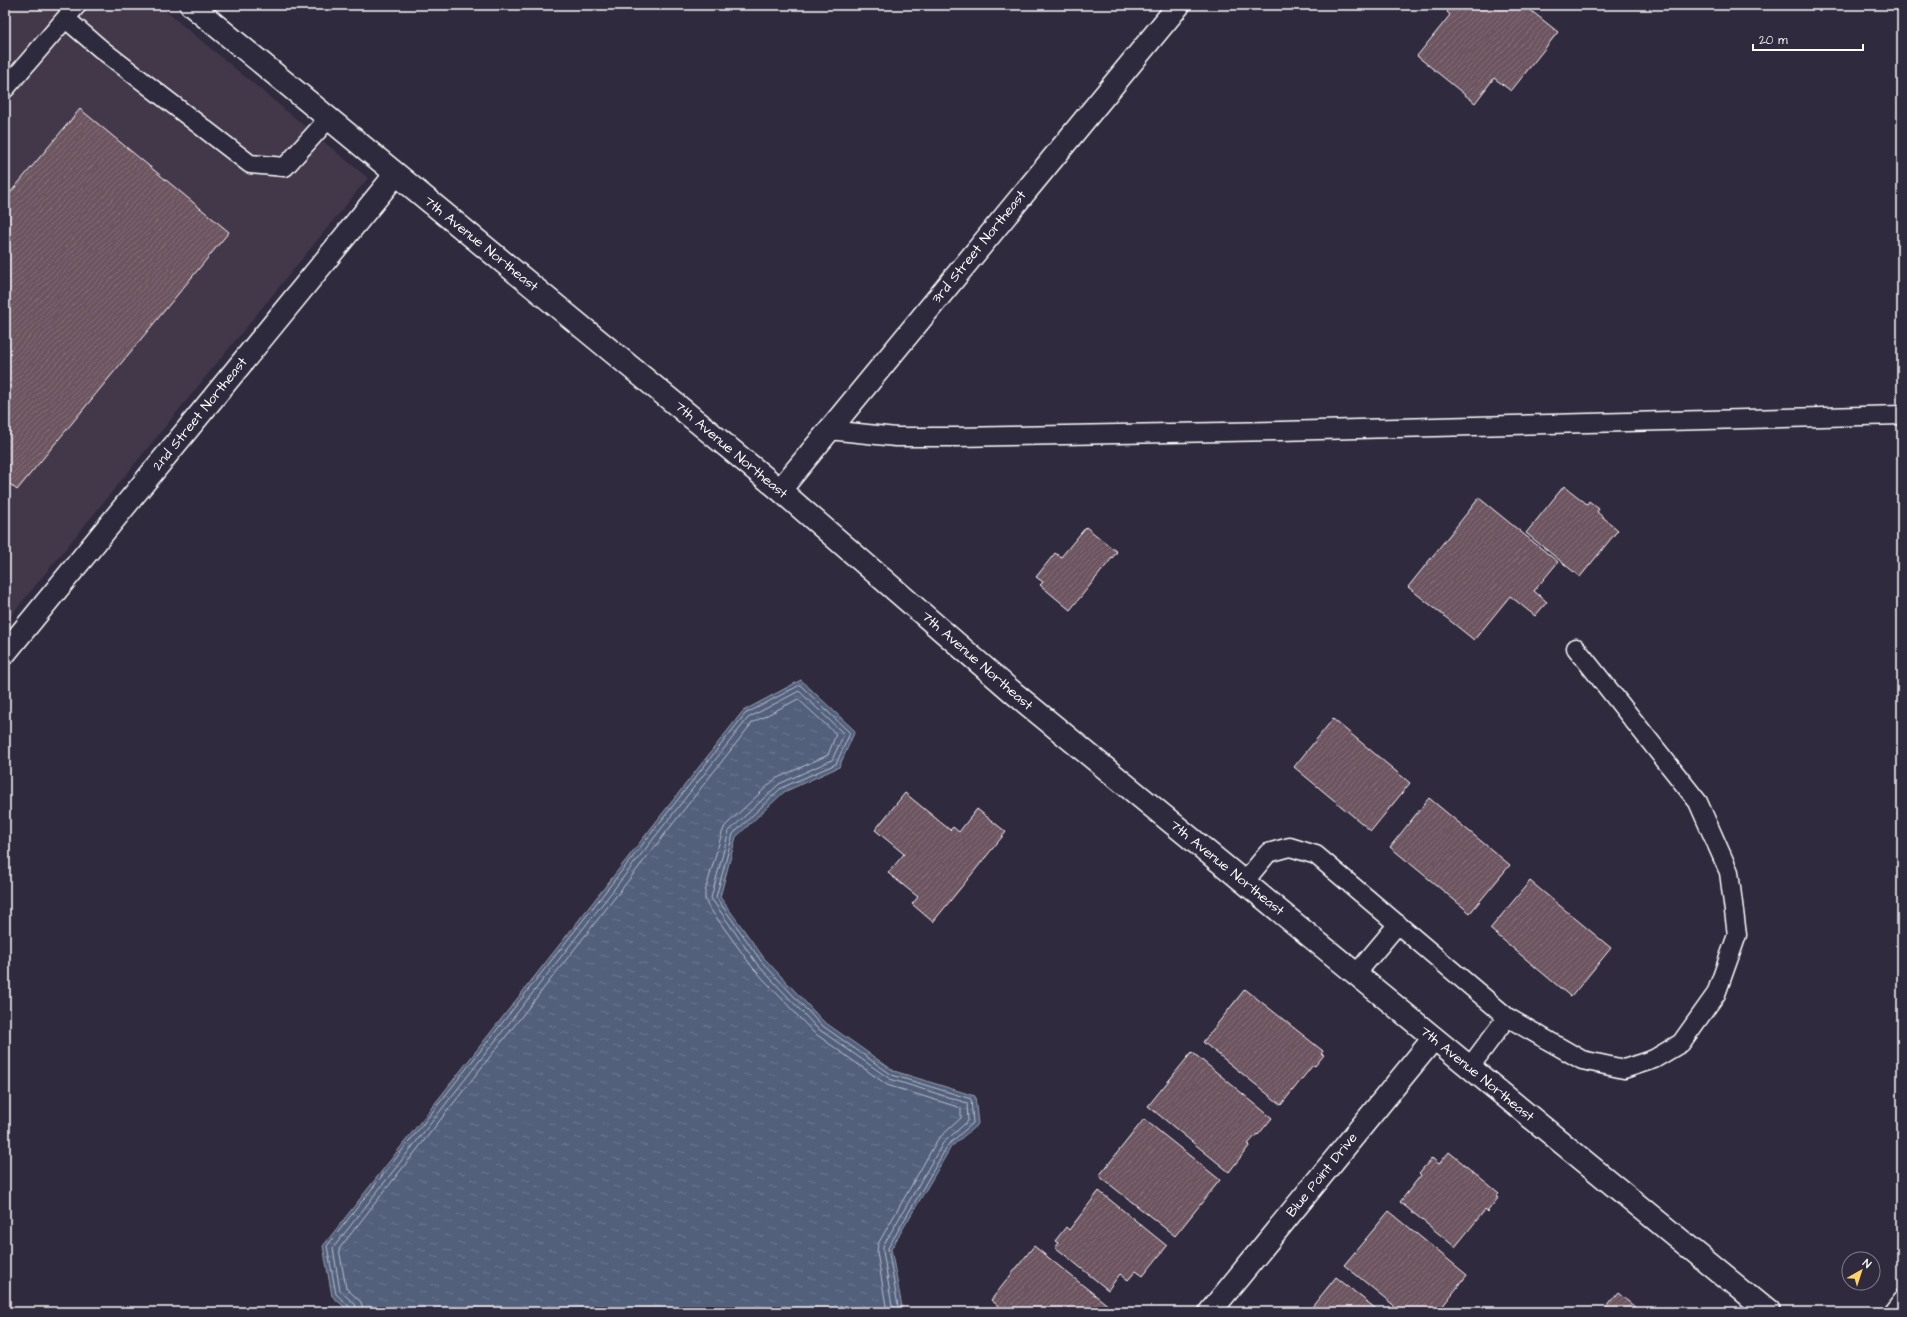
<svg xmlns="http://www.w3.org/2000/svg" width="1907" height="1317" font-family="'Architects Daughter',sans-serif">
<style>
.built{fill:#423748}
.water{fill:url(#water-ripples);stroke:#97a0b0}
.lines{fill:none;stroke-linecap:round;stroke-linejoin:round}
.shore{stroke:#babfca;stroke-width:1}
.building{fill:url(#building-hatch);stroke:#fff}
.lane-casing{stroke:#fff;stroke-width:21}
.street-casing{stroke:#fff;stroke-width:25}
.lane{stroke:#2f2a3d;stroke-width:18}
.street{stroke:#2f2a3d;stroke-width:22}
.labels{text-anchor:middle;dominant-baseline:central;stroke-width:3.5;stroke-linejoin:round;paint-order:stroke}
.street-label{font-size:14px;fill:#fff;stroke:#2f2a3d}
</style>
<defs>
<pattern id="water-ripples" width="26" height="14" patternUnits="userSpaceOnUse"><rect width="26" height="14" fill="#52607b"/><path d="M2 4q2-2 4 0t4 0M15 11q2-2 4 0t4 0" fill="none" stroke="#6c788f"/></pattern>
<pattern id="building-hatch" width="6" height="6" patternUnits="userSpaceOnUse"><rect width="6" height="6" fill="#6d5561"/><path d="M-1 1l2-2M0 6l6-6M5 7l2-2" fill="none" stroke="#836e79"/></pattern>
</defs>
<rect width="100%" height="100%" fill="#2f2a3d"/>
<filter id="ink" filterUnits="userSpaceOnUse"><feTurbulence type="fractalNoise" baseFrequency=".025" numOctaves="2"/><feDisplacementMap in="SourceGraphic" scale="8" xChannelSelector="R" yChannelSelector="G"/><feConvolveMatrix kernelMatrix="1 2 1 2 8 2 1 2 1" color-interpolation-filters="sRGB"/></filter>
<g filter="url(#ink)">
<path class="built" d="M 5,5 L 158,5 L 368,178 L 5,623 Z"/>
<path class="water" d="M 801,680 L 855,731 L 839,767 L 784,792 L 736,837 L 720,897 L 764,958 L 823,1021 L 894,1071 L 975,1096 L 978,1124 L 951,1147 L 891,1249 L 903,1312 L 350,1312 L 332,1296 L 323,1246 L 743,711 Z"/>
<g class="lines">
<path class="shore" d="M 353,1312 L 351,1308 L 336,1294 L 327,1246 L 745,714 L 800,685 L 850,733 L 836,764 L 781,788 L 733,834 L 716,897 L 761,961 L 820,1024 L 892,1075 L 971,1099 L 973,1123 L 948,1145 L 888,1248 L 899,1312
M 358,1312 L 355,1304 L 340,1291 L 333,1248 L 748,718 L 799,691 L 844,734 L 832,760 L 779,784 L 729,831 L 711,898 L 757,964 L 817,1028 L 890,1079 L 967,1103 L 968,1121 L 943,1143 L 883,1246 L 883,1251 L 893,1312
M 364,1312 L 361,1302 L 346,1288 L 339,1249 L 752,723 L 798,699 L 836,734 L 828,755 L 775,779 L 725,826 L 722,833 L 705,892 L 705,899 L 708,906 L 753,968 L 813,1032 L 887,1085 L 961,1108 L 961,1118 L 938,1139 L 878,1244 L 877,1252 L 887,1312"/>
</g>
<path class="building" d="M 1452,5 L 1524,5 L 1558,32 L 1511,91 L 1494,78 L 1475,103 L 1417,56 L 1450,15 L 1447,12 Z
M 80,109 L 229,232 L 17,490 L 5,480 L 5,199 Z
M 1564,486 L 1587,504 L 1589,501 L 1599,509 L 1597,512 L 1618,530 L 1580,577 L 1526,533 Z
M 1479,498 L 1558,562 L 1534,591 L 1547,602 L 1535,616 L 1510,596 L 1474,640 L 1408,587 Z
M 1086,527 L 1117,552 L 1070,610 L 1040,585 L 1043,582 L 1036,577 L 1055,553 L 1061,557 Z
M 1333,719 L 1410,783 L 1371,831 L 1294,767 Z
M 905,793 L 950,830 L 953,827 L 959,832 L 977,809 L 1006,832 L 933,922 L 912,904 L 918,897 L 888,873 L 904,854 L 875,830 Z
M 1429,798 L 1510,865 L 1470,913 L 1390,847 Z
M 1530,881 L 1611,948 L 1571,997 L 1490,929 Z
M 1245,989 L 1323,1051 L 1321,1054 L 1324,1055 L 1315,1066 L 1313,1065 L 1281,1105 L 1203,1042 Z
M 1192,1052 L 1272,1118 L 1258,1135 L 1257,1134 L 1248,1144 L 1250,1145 L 1229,1172 L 1148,1106 Z
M 1144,1119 L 1220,1180 L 1175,1236 L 1099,1176 Z
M 1449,1152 L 1499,1193 L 1496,1197 L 1498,1198 L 1487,1212 L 1485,1210 L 1455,1247 L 1400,1202 L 1421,1175 L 1419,1173 L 1432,1158 L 1439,1164 Z
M 1099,1191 L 1167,1246 L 1143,1276 L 1136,1271 L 1128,1280 L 1120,1274 L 1108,1290 L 1055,1247 L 1058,1243 L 1055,1241 L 1066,1227 L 1069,1230 Z
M 1389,1211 L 1467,1275 L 1438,1312 L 1402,1312 L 1344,1265 Z
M 1034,1246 L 1115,1311 L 1114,1312 L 1006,1312 L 991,1300 Z
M 1336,1277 L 1380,1312 L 1308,1312 Z
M 1618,1293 L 1641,1312 L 1603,1312 Z"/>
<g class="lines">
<defs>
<path id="lane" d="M 66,19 L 101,49 L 250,164 L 285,167 L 329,118
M 5,89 L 77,5
M 829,430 L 896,437 L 957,437 L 1280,431 L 1902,415
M 1244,882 L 1268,853 L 1290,847 L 1316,855 L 1507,1017 L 1582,1060 L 1624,1069 L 1654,1059 L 1681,1043 L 1716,994 L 1737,935 L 1729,872 L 1698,802 L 1576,648
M 1356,974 L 1398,924
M 1469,1068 L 1507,1017
M 1891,1312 L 1902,1298"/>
<path id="street" d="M 191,5 L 780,490 L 1015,694 L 1768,1312
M 780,490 L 1179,5
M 5,653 L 396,174
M 1210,1312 L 1434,1038"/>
</defs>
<use href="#lane" class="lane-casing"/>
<use href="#street" class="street-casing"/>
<use href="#lane" class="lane"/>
<use href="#street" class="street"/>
</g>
</g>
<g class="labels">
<g class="street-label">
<text transform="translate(481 244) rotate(39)">7th Avenue Northeast</text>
<text transform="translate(979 247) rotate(-51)">3rd Street Northeast</text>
<text transform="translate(200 414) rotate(-51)">2nd Street Northeast</text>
<text transform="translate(731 450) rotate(40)">7th Avenue Northeast</text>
<text transform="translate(977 661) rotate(41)">7th Avenue Northeast</text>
<text transform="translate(1227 868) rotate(39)">7th Avenue Northeast</text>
<text transform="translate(1477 1074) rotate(39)">7th Avenue Northeast</text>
<text transform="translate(1322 1175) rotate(-51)">Blue Point Drive</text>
</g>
</g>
<rect width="1907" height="1317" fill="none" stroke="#2f2a3d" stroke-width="20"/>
<rect x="10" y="10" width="1887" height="1297" fill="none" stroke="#fff" stroke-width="1.5" filter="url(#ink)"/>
<g transform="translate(1861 1271) rotate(39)"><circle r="19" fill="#2f2a3d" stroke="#827f8b"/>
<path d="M0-3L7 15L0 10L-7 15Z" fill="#ffd166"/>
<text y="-6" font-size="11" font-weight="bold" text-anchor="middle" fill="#ffffff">N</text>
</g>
<path d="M1753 44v6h110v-6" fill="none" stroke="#ffffff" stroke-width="2"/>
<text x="1759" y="44" font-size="12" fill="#ffffff" stroke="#2f2a3d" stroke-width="3" paint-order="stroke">20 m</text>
</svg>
